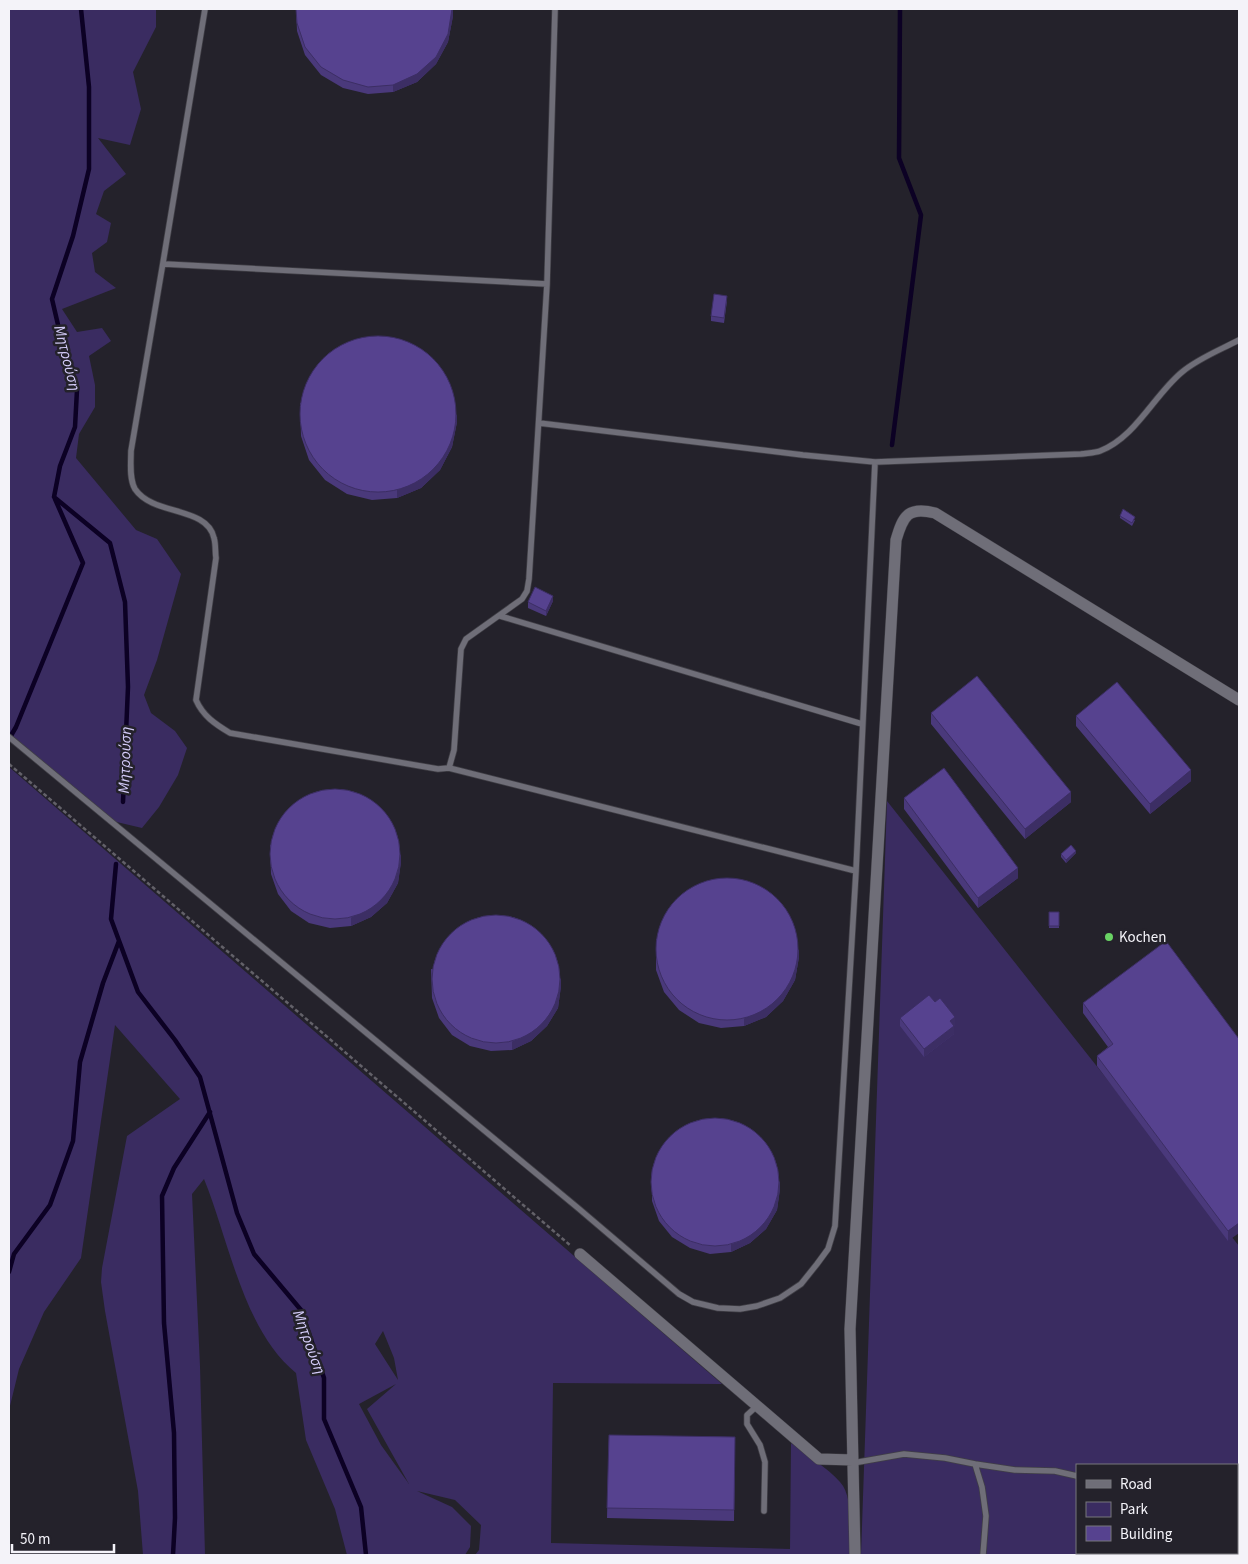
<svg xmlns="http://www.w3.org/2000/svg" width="1248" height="1564" font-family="'Source Sans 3',sans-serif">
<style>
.green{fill:#3a2c61;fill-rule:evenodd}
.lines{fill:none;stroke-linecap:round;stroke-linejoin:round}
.stream{stroke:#0c0124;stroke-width:4.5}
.lane-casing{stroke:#403f46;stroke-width:7}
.street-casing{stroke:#403f46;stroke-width:12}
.path{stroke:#636169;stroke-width:2.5;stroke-dasharray:4 2.5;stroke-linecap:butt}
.lane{stroke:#6f6e78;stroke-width:5.5}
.street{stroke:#6f6e78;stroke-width:11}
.wall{fill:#4a397b}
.shaded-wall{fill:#3c2e64}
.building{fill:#56428f;stroke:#3c2e64}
.poi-dot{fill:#69d364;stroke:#24222b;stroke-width:2}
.labels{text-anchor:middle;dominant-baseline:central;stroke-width:5;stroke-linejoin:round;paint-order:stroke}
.poi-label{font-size:15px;fill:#f4f3f9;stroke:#24222b;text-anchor:start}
.water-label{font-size:16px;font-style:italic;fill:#d3cbf8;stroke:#24222b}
</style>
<rect width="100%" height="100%" fill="#24222b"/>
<path class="green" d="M 9,9 L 156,9 L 156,27 L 133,72 L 141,109 L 130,145 L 98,138 L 126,174 L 104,191 L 96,214 L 111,223 L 107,242 L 92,253 L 95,272 L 116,288 L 62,309 L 77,332 L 102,328 L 111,341 L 89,356 L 95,385 L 95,407 L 79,434 L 76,458 L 136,530 L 157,539 L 181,574 L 157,660 L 144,695 L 151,713 L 175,731 L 187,748 L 178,775 L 159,807 L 142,828 L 104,819 L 9,738 Z
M 9,767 L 722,1384 L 553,1383 L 551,1543 L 790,1549 L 791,1443 C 805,1454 828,1468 840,1482 C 854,1497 850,1535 850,1555 L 475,1555 L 479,1550 L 481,1525 L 455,1500 L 417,1491 L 452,1507 L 471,1526 L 470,1547 L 465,1555 L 347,1555 L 335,1509 L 306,1440 L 296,1373 C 243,1330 229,1240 204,1179 L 192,1194 L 200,1366 L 205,1555 L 143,1555 L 138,1491 L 105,1311 L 101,1282 L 102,1268 L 127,1136 L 180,1099 L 115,1025 L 81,1258 L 44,1312 L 19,1369 L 9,1410 ZM 383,1331 L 394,1358 L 398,1380 L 375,1344 ZM 396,1384 L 367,1409 L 409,1484 L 381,1445 L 359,1404 Z
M 887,801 L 1239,1246 L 1239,1555 L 861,1555 ZM 1077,1465 L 1237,1465 L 1237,1553 L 1077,1553 Z"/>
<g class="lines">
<path class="stream" d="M 81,9 L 89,87 L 89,169 L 73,236 L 52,299 L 62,342 L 77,390 L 75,427 L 60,466 L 54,497 L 110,543 L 125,602 L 128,687 L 123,802
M 892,445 L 921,215 L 899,158 L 900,9
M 9,739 L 16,727 L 83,563 L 55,499
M 116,864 L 111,919 L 138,992 L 175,1040 L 200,1077 L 237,1213 L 254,1254 L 301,1310 L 324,1378 L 324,1419 L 361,1507 L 366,1555
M 9,1272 L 14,1254 L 50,1205 L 73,1141 L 80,1062 L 103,983 L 119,941
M 173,1555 L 175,1518 L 174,1433 L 164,1323 L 162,1196 L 174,1168 L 210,1112"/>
<defs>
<path id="lane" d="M 205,9 C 180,156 157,304 131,451 C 131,462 129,479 135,489 C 153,516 207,506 214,538 C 216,545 215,552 216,558 L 196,700 C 203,716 215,724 230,733 L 438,769 L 449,768 L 454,750 L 461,649 L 466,639 L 522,599 L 527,591 L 529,579 L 547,284 L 555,9
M 164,264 L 547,284
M 539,423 L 803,455 L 875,462
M 500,616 L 862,724
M 9,737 L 578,1208 L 679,1294 L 693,1302 L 718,1308 L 740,1309 L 757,1306 L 780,1298 L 801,1284 L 817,1264 L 828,1249 L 835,1226 L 856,871 L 875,462 L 1081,454 C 1087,453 1095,453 1100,451 C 1136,437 1154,395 1182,372 C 1199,358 1220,350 1239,340
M 449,768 L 856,871
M 757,1406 L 747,1415 L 747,1424 L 760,1445 L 765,1462 L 764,1511
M 853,1463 L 904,1454 L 945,1458 L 975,1464 L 982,1487 L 986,1516 L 983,1555
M 975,1464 L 1015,1470 L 1055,1471 L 1077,1476"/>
<path id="street" d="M 580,1254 L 819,1459 L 853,1460
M 855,1555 L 850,1329 L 896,540 C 903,516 908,506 935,513 L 1239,700"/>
</defs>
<use href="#lane" class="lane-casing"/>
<use href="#street" class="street-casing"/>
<path class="path" d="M 9,764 L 571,1246"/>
<use href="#lane" class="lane"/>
<use href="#street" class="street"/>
</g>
<path class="wall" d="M 296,9 L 453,16 L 448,42 L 436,64 L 417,82 L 393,92 L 368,94 L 343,88 L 321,75 L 305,55 L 297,31 Z
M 727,301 L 724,323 L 711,321 L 711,316 Z
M 300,403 L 457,422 L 452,447 L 440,470 L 421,488 L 397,498 L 372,500 L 347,494 L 325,480 L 309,460 L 301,436 Z
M 1120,516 L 1135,520 L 1132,526 L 1120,518 Z
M 553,601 L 546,616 L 528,608 L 528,602 Z
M 931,713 L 1071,802 L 1025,839 L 931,724 Z
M 1076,716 L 1191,781 L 1150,814 L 1076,726 Z
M 904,798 L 1018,878 L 978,908 L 904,809 Z
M 270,845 L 401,862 L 398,883 L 387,903 L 371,917 L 351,926 L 330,928 L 309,923 L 291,911 L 278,894 L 271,874 Z
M 1076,853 L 1066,863 L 1061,857 L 1061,854 Z
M 1049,912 L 1059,912 L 1059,928 L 1049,928 Z
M 656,939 L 799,957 L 795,980 L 783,1001 L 766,1017 L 744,1026 L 721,1028 L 699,1023 L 679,1010 L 664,992 L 656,970 Z
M 431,969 L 561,986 L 558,1008 L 547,1026 L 531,1041 L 512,1050 L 491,1051 L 470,1046 L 452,1035 L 439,1018 L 432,998 Z
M 1083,1003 L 1239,1039 L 1228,1241 L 1097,1066 L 1097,1056 L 1108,1047 L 1083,1013 Z
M 900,1018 L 955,1025 L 953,1026 L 954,1034 L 924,1057 L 900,1026 Z
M 652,1172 L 780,1189 L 777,1210 L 766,1229 L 750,1243 L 731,1252 L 710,1254 L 690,1248 L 672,1237 L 659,1221 L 652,1201 Z
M 609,1435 L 735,1437 L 734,1521 L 607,1518 Z"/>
<path class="shaded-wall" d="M 453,9 L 453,16 L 448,42 L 436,64 L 417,82 L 393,92 L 393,85 Z
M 457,414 L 457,422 L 452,447 L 440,470 L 421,488 L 397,498 L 397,490 Z
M 553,596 L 553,601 L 546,616 L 546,611 Z
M 1191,770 L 1191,781 L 1150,814 L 1150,804 Z
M 1071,792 L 1071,802 L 1025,839 L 1025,829 Z
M 1076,851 L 1076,853 L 1066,863 L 1066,860 Z
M 401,854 L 401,862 L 398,883 L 387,903 L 371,917 L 351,926 L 351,918 Z
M 1018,868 L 1018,878 L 978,908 L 978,898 Z
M 799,949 L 799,957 L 795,980 L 783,1001 L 766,1017 L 744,1026 L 744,1019 Z
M 561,978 L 561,986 L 558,1008 L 547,1026 L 531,1041 L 512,1050 L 512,1042 Z
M 955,1017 L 955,1025 L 950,1029 L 950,1021 Z
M 954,1026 L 954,1034 L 924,1057 L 924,1049 Z
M 780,1181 L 780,1189 L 777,1210 L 766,1229 L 750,1243 L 731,1252 L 731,1244 Z
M 1239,1223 L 1239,1233 L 1228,1241 L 1228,1231 Z"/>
<path class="building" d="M 296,9 L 452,9 L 448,34 L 436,57 L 417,74 L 393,85 L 368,87 L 343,80 L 321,67 L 305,47 L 297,23 Z
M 714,294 L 727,296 L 724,318 L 711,316 Z
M300 414a78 78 0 1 1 156 0a78 78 0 1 1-156 0Z
M 1123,509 L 1135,517 L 1132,523 L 1120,516 Z
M 535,587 L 553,596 L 546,611 L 528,602 Z
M 977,676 L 1071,792 L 1025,829 L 931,713 Z
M 1117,682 L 1191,770 L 1150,804 L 1076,716 Z
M 944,768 L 1018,868 L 978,898 L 904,798 Z
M270 854a65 65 0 1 1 130 0a65 65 0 1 1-130 0Z
M 1071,845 L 1076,851 L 1066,860 L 1061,854 Z
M656 949a71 71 0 1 1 142 0a71 71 0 1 1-142 0Z
M 1049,912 L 1059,912 L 1059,926 L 1049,926 Z
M432 979a64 64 0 1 1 128 0a64 64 0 1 1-128 0Z
M 1166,941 L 1239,1039 L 1239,1223 L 1228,1231 L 1097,1056 L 1113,1044 L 1083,1003 Z
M 929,995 L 935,1002 L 940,998 L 955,1017 L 950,1021 L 954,1026 L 924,1049 L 900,1018 Z
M651 1182a64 64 0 1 1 128 0a64 64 0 1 1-128 0Z
M 609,1435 L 735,1437 L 734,1510 L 607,1508 Z"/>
<circle class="poi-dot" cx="1109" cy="937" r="5"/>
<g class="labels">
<g class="poi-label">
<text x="1119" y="937">Kochen</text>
</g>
<g class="water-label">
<text transform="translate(67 358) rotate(76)">Μητρούση</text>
<text transform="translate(125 760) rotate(-88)">Μητρούση</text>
<text transform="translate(309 1342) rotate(70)">Μητρούση</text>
</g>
</g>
<rect width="1248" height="1564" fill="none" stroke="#f4f3f9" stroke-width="20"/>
<rect x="1076" y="1464" width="162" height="90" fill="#24222b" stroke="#77767d"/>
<rect x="1086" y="1480" width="25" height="8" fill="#6f6e78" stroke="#77767d"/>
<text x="1120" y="1489" font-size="15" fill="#f4f3f9">Road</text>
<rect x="1086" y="1502" width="25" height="15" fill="#3a2c61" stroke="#77767d"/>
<text x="1120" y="1514" font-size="15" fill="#f4f3f9">Park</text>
<rect x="1086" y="1526" width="25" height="15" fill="#56428f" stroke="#77767d"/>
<text x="1120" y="1539" font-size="15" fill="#f4f3f9">Building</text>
<path d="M12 1544v8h102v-8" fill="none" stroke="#f4f3f9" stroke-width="2.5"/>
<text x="20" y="1544" font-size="15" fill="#f4f3f9" stroke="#24222b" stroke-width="4" paint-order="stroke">50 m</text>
</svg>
